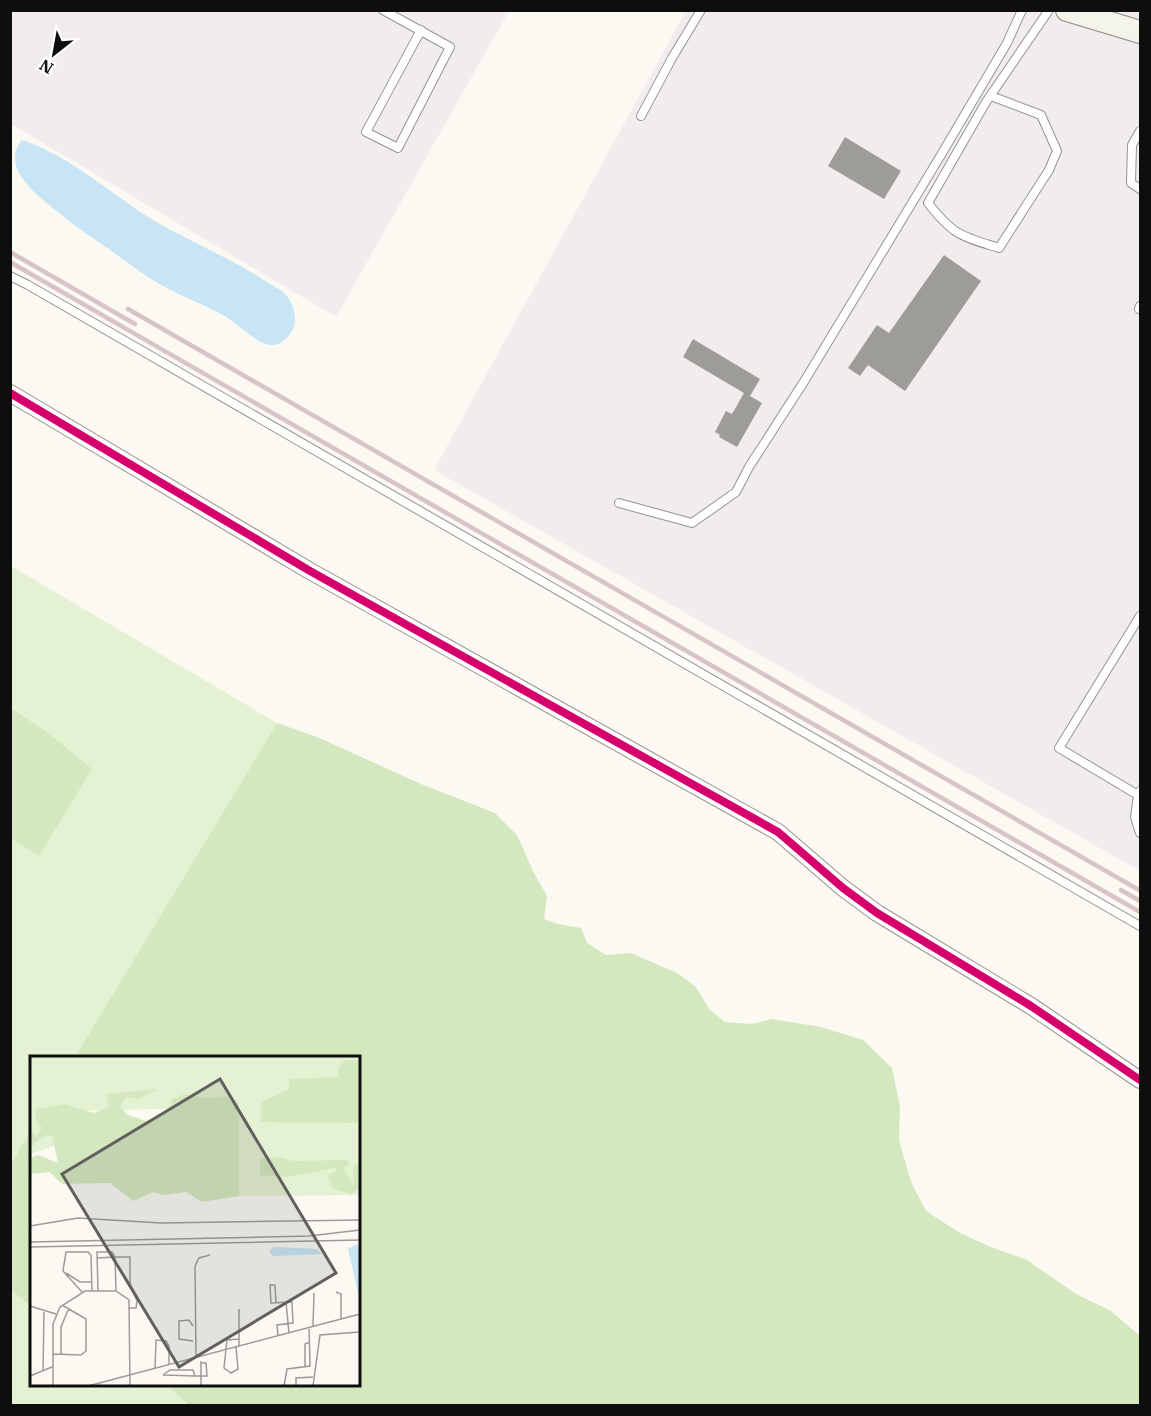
<svg xmlns="http://www.w3.org/2000/svg" width="1151" height="1416" font-family="'IBM Plex Serif',serif">
<style>
.industrial{fill:#f2ecef}
.green{fill:#e4f1d2}
.forest{fill:#d4e8bf}
.water{fill:#c8e5f6}
.building{fill:#9e9c98}
.lines{fill:none;stroke-linecap:round;stroke-linejoin:round}
.lane-casing{stroke:#959491;stroke-width:10}
.street-casing{stroke:#959491;stroke-width:18}
.secondary-casing{stroke:#8b8a87;stroke-width:24}
.lane{stroke:#fefefd;stroke-width:8}
.street{stroke:#fefefd;stroke-width:16}
.secondary{stroke:#f5f4ea;stroke-width:22}
.rail{stroke:#d8c4c4;stroke-width:4.5}
.cycleway-casing{stroke:#fff;stroke-width:11}
.cycleway{stroke:#d6006c;stroke-width:8}
.inset-road{fill:none;stroke:#9c9b97;stroke-width:1.5}
.view{fill:#61605e;fill-opacity:0.15;stroke:#61605e;stroke-width:3}
.inset-edge{fill:none;stroke:#0e0e0e;stroke-width:3}
</style>
<rect width="100%" height="100%" fill="#fbf9f2"/>
<path class="industrial" d="M 11,11 L 509,11 L 336,317 L 11,124 Z
M 686,11 L 1140,11 L 1140,871 L 434,470 Z"/>
<path class="green" d="M 11,566 L 277,723 L 75,1057 L 32,1058 L 31,1130 L 11,1164 Z
M 10,1216 L 31,1228 L 32,1384 L 308,1385 L 345,1405 L 11,1405 Z"/>
<path class="forest" d="M 11,708 L 48,733 L 92,769 L 39,856 L 11,838 Z
M 277,723 L 317,737 L 421,784 L 495,813 L 517,835 L 533,871 L 547,896 L 544,919 L 558,924 L 581,928 L 587,943 L 606,955 L 631,953 L 677,973 L 696,987 L 709,1009 L 725,1022 L 752,1024 L 772,1019 L 821,1027 L 863,1040 L 892,1068 L 900,1107 L 899,1140 L 911,1182 L 926,1211 L 960,1233 L 991,1247 L 1027,1260 L 1076,1294 L 1111,1311 L 1140,1336 L 1140,1405 L 189,1405 L 167,1385 L 358,1384 L 358,1058 L 75,1057 Z
M 31,1130 L 31,1306 L 10,1289 L 11,1164 Z"/>
<path class="water" d="M 22,140 C 71,156 109,193 153,220 C 189,241 228,257 264,280 C 271,285 281,289 286,295 C 292,302 295,312 295,320 C 295,331 284,345 272,345 C 258,345 238,324 226,317 C 206,305 185,298 165,287 C 141,274 117,254 94,239 C 80,230 67,219 54,209 C 35,193 0,167 22,140 Z"/>
<path class="building" d="M 845,137 L 901,171 L 884,199 L 828,166 Z
M 944,255 L 981,281 L 905,391 L 868,365 L 860,376 L 848,368 L 877,325 L 889,333 Z
M 693,339 L 760,379 L 750,396 L 762,403 L 737,447 L 719,437 L 720,435 L 715,432 L 726,411 L 732,414 L 744,393 L 683,357 Z"/>
<g class="lines">
<defs>
<path id="lane" d="M 383,10 L 450,47 L 398,148 L 366,132 L 421,30
M 991,96 L 1041,115 L 1057,151 L 1049,170 L 999,248 C 961,236 954,236 928,203 L 986,102 L 1049,10
M 641,116 L 672,58 L 701,10
M 1140,131 L 1132,145 L 1131,183 L 1140,189
M 10,276 L 28,285 L 1140,926
M 1139,309 L 1140,306
M 619,503 L 692,523 L 736,492 L 749,467 L 805,380 L 941,155 L 1007,43 L 1022,10
M 1140,616 L 1059,748 L 1138,795 L 1140,791
M 1140,796 L 1138,795 L 1135,817 L 1140,833"/>
<path id="street" d="M 10,393 L 310,571 L 778,832 L 843,888 L 877,913 L 1031,1006 L 1140,1080"/>
<path id="secondary" d="M 1067,10 L 1140,32"/>
</defs>
<use href="#lane" class="lane-casing"/>
<use href="#street" class="street-casing"/>
<use href="#secondary" class="secondary-casing"/>
<use href="#lane" class="lane"/>
<use href="#street" class="street"/>
<use href="#secondary" class="secondary"/>
<path class="rail" d="M 10,252 L 135,324
M 10,262 L 1140,912
M 128,309 L 1139,890
M 1121,890 L 1140,901"/>
<defs>
<path id="cycleway" d="M 10,393 L 310,571 L 778,832 L 843,888 L 877,913 L 1031,1006 L 1140,1080"/>
</defs>
<use href="#cycleway" class="cycleway-casing"/>
<use href="#cycleway" class="cycleway"/>
</g>
<g transform="translate(30 1056)">
<rect width="330" height="330" fill="#fbf9f2"/>
<path d="M 0,0 L 330,0 L 330,139 L 209,140 L 209,51 L 45,55 L 27,89 L 0,98 Z" fill="#e4f1d2"/>
<path d="M 315,4 L 330,4 L 330,67 L 231,66 L 231,46 L 259,33 L 259,23 L 309,21 L 308,12 ZM 128,33 L 108,43 L 96,41 L 90,51 L 98,59 L 116,65 L 139,56 L 142,43 L 155,38 L 175,42 L 199,41 L 209,47 L 209,140 L 172,146 L 156,136 L 134,139 L 123,136 L 103,145 L 80,127 L 32,128 L 20,116 L 0,118 L 0,102 L 8,99 L 28,107 L 22,79 L 12,81 L 0,91 L 0,73 L 6,81 L 12,72 L 5,63 L 6,53 L 34,48 L 64,57 L 79,51 L 76,38 ZM 248,101 L 264,105 L 317,104 L 319,109 L 313,112 L 324,129 L 323,112 L 330,106 L 330,132 L 321,138 L 303,133 L 298,120 L 308,114 L 305,112 L 257,121 L 230,119 L 230,103 Z" fill="#d4e8bf"/>
<path d="M 327,188 L 330,191 L 330,246 L 318,193 ZM 244,191 L 287,193 L 292,198 L 243,200 L 239,195 Z" fill="#c8e5f6"/>
<path class="inset-road" d="M 0,170 L 48,162 L 131,167 L 330,164M 0,186 L 279,180 L 330,174M 0,191 L 330,184M 67,202 L 85,201M 36,217 L 50,226 L 62,226M 245,229 L 240,229 L 241,247 L 262,246 L 263,267 L 247,269 L 248,279M 245,229 L 246,247M 68,235 L 67,196 L 82,196 L 85,201M 86,235 L 85,201 L 100,201 L 100,227 L 107,245 L 106,252 L 98,252M 52,236 L 33,215 L 36,196 L 58,196 L 61,199 L 62,235M 306,236 L 311,238 L 311,263M 256,246 L 259,277M 0,250 L 26,258M 163,270 L 159,264 L 149,265 L 149,283 L 163,285M 283,270 L 284,237M 209,290 L 209,253M 206,291 L 208,313 L 201,317 L 194,312 L 197,284 L 209,283M 23,298 L 51,299 L 56,295 L 56,263 L 32,249M 31,298 L 31,271 L 39,252M 166,301 L 165,210 L 169,202 L 180,199M 275,310 L 275,288 L 280,286M 125,312 L 126,284 L 136,285 L 139,290 L 139,308M 13,316 L 14,256M 133,319 L 140,314 L 163,314 L 165,320 L 177,320 L 176,307 L 171,307M 133,319 L 165,320M 0,320 L 22,311M 23,330 L 23,268 L 30,251 L 55,235 L 86,235 L 99,244 L 100,330M 58,330 L 330,258M 171,330 L 171,305M 254,330 L 257,313 L 280,310 L 279,271M 266,330 L 266,322 L 283,321M 283,330 L 290,279 L 330,276"/>
<path class="view" d="M 190,23 L 306,217 L 149,311 L 32,118 Z"/>
<rect width="330" height="330" class="inset-edge"/>
</g>
<rect width="1151" height="1416" fill="none" stroke="#0e0e0e" stroke-width="24"/>
<g transform="translate(54 54) rotate(211)" stroke="#ffffff" stroke-width="4.5" paint-order="stroke">
<path d="M0-4.5L10 22L0 15L-10 22Z" fill="#0e0e0e"/>
<text y="-9" font-size="16" font-weight="bold" text-anchor="middle" fill="#0e0e0e">N</text>
</g>
</svg>
